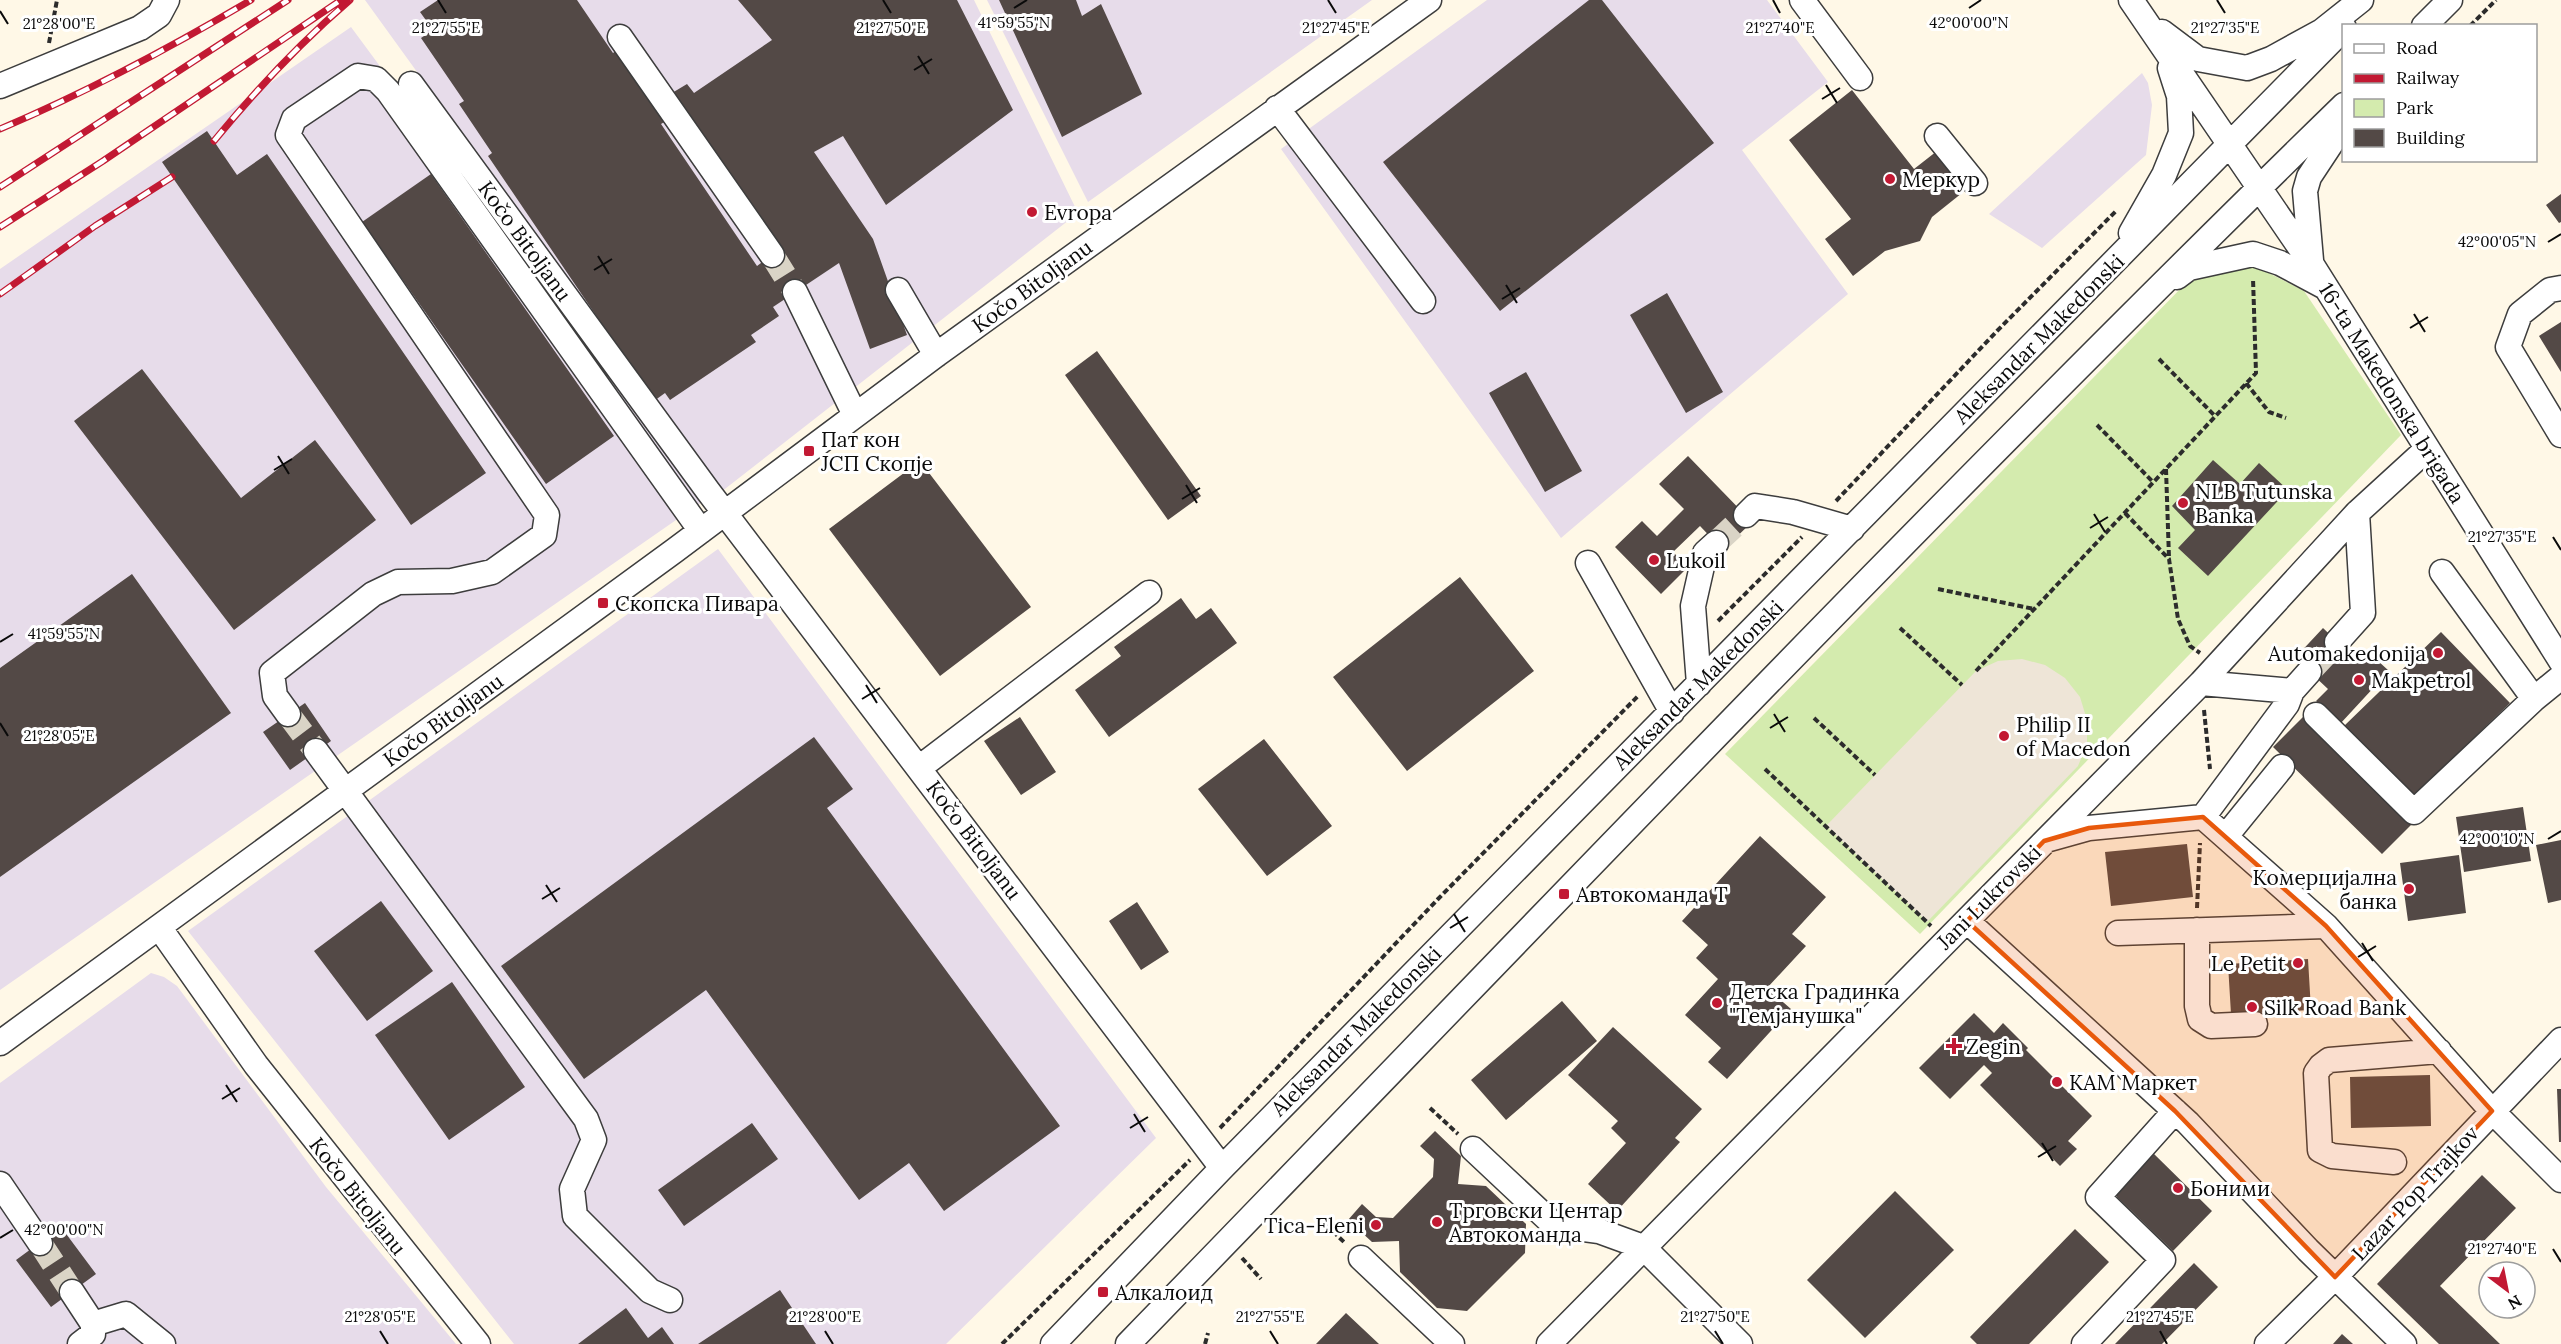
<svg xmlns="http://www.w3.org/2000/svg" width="2561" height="1344" font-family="Lora,serif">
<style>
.industrial{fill:#e7dcea}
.green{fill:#d4ebae}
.plaza{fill:#eee5d7}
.building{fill:#534946}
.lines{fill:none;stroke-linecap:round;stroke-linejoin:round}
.minor-tunnel{stroke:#dad4c6;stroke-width:24;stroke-dasharray:24 12;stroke-linecap:butt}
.minor-casing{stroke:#3d3d3d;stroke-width:27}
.path{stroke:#2c2c2c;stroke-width:4;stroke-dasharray:6 3;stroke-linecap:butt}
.minor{stroke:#fff;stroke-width:24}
.rail-casing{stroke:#c21933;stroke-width:7}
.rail{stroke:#fff;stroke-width:4.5;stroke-dasharray:14;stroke-linecap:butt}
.marked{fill:#e8590c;fill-opacity:0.2;stroke:#e8590c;stroke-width:4.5;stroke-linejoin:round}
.ticks{fill:none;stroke:#0a0a0a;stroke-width:2}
.poi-dot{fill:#c21933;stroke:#fff;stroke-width:2}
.labels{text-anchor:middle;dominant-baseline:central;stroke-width:6;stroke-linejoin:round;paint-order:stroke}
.poi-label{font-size:21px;fill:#0a0a0a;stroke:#fff;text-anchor:start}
.street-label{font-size:21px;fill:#0a0a0a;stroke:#fff}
.ticks-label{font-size:15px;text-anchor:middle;fill:#0a0a0a;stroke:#fff;stroke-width:6;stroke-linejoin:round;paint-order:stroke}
</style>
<rect width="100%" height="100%" fill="#fff8e7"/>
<path class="industrial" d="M 365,0 L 974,0 L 1078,213 L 721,492 Z
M 987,0 L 1372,0 L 1088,202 Z
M 1487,0 L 1767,0 L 1828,82 L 1742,150 L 1848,294 L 1561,538 L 1281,149 Z
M 351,27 L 702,502 L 0,990 L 0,269 Z
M 2142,73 L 2148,83 L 2152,105 L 2146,155 L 2042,248 L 1989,214 Z
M 718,549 L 1156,1138 L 946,1344 L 514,1344 L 188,931 Z
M 151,973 L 164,977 L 177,986 L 326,1187 L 456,1344 L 0,1344 L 0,1083 Z"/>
<path class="green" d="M 2253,265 L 2304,291 L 2401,435 L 1920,934 L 1725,754 L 2187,282 Z"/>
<path class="plaza" d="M 2022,659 L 2045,665 L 2065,678 L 2080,697 L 2087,720 L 2087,744 L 2078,766 L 1927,922 L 1826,826 L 1976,671 L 1998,661 Z"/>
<path class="building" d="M 438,0 L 577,0 L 613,53 L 621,47 L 669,119 L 661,124 L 757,266 L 772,255 L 672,93 L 687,84 L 694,93 L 772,40 L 738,0 L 957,0 L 1013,110 L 886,205 L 843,136 L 814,152 L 873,239 L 907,335 L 870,349 L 839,263 L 773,307 L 779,316 L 751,335 L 756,342 L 670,400 L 665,393 L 654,401 L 488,156 L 492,153 L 459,104 L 464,101 L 421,38 L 433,30 L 420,12 Z
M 999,0 L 1076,0 L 1082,16 L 1101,4 L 1142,94 L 1062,137 Z
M 1589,0 L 1602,0 L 1714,143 L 1500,311 L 1383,162 Z
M 1852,90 L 1914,169 L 1937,151 L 1967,189 L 1932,217 L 1920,241 L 1885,251 L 1853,276 L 1825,239 L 1851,219 L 1789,140 Z
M 207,131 L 237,175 L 267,154 L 486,473 L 411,525 L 162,162 Z
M 431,174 L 614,436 L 546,484 L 362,222 Z
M 2561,194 L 2561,222 L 2559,223 L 2546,205 Z
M 1667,293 L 1723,392 L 1686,413 L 1630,315 Z
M 2561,322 L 2561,372 L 2539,336 Z
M 1097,351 L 1201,496 L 1168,520 L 1065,375 Z
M 142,369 L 241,498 L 315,440 L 376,520 L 234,630 L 74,421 Z
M 1526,372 L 1582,471 L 1545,492 L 1489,393 Z
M 1688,456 L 1752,522 L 1723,550 L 1700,526 L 1673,552 L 1688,567 L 1661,594 L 1615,547 L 1642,521 L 1657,536 L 1684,509 L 1659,484 Z
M 2213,460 L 2240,484 L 2259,463 L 2288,490 L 2208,576 L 2178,548 L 2195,530 L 2172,506 Z
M 920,461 L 1031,607 L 940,676 L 829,529 Z
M 132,574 L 231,713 L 0,877 L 0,668 Z
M 1460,577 L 1534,671 L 1407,771 L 1333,677 Z
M 1181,598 L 1196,619 L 1211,608 L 1237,643 L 1109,737 L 1075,690 L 1121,656 L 1114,647 Z
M 2323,628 L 2355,659 L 2365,649 L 2389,671 L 2340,724 L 2316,701 L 2328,689 L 2295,658 Z
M 2441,632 L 2510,703 L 2413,797 L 2344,726 Z
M 305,703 L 331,741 L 290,770 L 263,732 Z
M 2304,716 L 2414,822 L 2382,854 L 2273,747 Z
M 1020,717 L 1056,772 L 1021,795 L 984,741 Z
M 814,737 L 853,789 L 827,808 L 1060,1126 L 944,1211 L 909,1163 L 859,1200 L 706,990 L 584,1079 L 501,966 Z
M 1264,739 L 1332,826 L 1267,876 L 1198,789 Z
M 2523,807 L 2531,861 L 2464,872 L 2456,817 Z
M 1760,836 L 1826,897 L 1792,934 L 1806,946 L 1767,988 L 1791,1009 L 1727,1079 L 1708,1062 L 1721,1048 L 1685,1015 L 1718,979 L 1696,958 L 1708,945 L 1682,921 Z
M 2561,840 L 2561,900 L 2548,903 L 2536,845 Z
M 2187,844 L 2193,897 L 2111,906 L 2105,852 Z
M 2459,855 L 2466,913 L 2408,921 L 2400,863 Z
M 381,901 L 433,971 L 367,1021 L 314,951 Z
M 1137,902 L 1169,952 L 1141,970 L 1109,921 Z
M 2308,959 L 2311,1010 L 2231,1014 L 2228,964 Z
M 452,982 L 525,1087 L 449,1140 L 375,1035 Z
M 1562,1001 L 1597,1041 L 1506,1120 L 1471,1080 Z
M 1974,1013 L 1994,1033 L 2003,1023 L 2028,1048 L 2026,1050 L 2092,1116 L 2068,1141 L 2077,1149 L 2060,1166 L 1980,1085 L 1992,1073 L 1984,1065 L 1950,1099 L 1919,1068 Z
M 1613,1027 L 1702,1109 L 1675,1138 L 1680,1142 L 1617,1211 L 1588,1184 L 1626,1143 L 1611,1128 L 1618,1121 L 1568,1075 Z
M 2430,1075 L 2431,1126 L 2351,1128 L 2350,1077 Z
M 2557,1089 L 2561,1089 L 2561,1142 L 2559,1142 Z
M 752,1123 L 778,1159 L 684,1226 L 658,1190 Z
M 1435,1131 L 1461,1156 L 1458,1184 L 1486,1186 L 1526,1224 L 1525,1253 L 1467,1311 L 1437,1308 L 1400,1272 L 1399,1241 L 1372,1242 L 1348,1220 L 1362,1204 L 1376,1217 L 1393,1218 L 1433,1177 L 1434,1159 L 1420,1146 Z
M 2153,1153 L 2212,1211 L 2173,1251 L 2114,1194 Z
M 2482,1175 L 2516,1208 L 2440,1286 L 2500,1344 L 2439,1344 L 2377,1284 Z
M 1895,1191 L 1954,1250 L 1865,1338 L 1807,1280 Z
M 61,1227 L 96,1274 L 51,1307 L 16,1260 Z
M 2075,1229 L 2109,1262 L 2029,1344 L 1977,1344 L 1970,1337 Z
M 2194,1263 L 2218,1287 L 2162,1344 L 2115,1344 Z
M 780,1290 L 816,1344 L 698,1344 Z
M 626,1308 L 648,1338 L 662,1327 L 674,1344 L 578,1344 Z
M 1346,1313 L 1379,1344 L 1316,1344 Z
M 2342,1334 L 2353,1344 L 2333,1344 Z"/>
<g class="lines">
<path class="minor-tunnel" d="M 772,255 L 795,292
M 1716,543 L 1746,515
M 2309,672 L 2337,642
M 288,714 L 316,751
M 40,1243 L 72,1292"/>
<defs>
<path id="minor" d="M 1802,0 L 1860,78
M 2131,0 L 2312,265 L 2561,661
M 2424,26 L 2450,0
M 2162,32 L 2198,59 L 2247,68 L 2271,59 L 2322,31 L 2361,0
M 620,37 L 772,255
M 411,84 L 708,491 L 1222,1168
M 0,86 L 140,28 L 159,15 L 167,0
M 1277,108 L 1423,301
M 1937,136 L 1975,183
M 2131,233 L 2164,175 L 2181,133 L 2179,96 L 2170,68
M 2311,260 L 2305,191 L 2309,177 L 2344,124
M 2177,277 L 2189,268 L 2253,254 L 2280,263 L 2325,287
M 2561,288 L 2550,290 L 2520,314 L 2508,347 L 2561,435
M 898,290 L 936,355
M 795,292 L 855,415
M 1746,515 L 1755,506 L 1793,512 L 1852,529
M 1588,563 L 1672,712
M 2442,572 L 2534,699
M 2337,642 L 2363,613 L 2357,513
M 2201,683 L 2292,691 L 2309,672
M 1699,684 L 1693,606 L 1705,553 L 1716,543
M 288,714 L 275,696 L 272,673 L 373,594 L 398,582 L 452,581 L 492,572 L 544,535 L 547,515 L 288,135 L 294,119 L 358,76 L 376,79 L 388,91 L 701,531
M 2316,715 L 2414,812 L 2534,699 L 2561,677
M 316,751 L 586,1119 L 594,1140 L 572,1189 L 575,1216 L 650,1291 L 670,1300
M 919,768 L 1149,593
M 2203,817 L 2326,926 L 2492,1111 L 2561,1180
M 2226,836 L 2282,767
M 2046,840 L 2089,828 L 2203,817 L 2287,704 L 2292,691
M 1967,921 L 2188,1123 L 2308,1250 L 2404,1344
M 159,927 L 256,1065 L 478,1344
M 2197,930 L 2197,1006 L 2200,1019 L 2211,1026 L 2255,1024
M 2118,933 L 2326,926
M 0,1043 L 674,551 L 936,355 L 1429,0
M 1473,1149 L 1554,1225 L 1599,1231 L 1643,1247 L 1740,1344
M 2394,1162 L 2332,1156 L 2320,1150 L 2316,1073 L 2321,1066 L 2329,1060 L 2439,1051
M 0,1184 L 40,1243
M 1361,1258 L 1452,1344
M 72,1292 L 93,1324 L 93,1334 L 80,1344
M 93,1324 L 126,1314 L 163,1344
M 1053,1344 L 1222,1168 L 2344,28
M 1128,1344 C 1531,929 1929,509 2344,105
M 1549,1344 L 2201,683 L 2357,513 L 2427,449
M 2084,1344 L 2163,1260 L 2098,1197 L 2175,1111
M 2267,1344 L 2335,1277 L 2561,1040"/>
</defs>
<use href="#minor" class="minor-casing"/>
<path class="path" d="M 2470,26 L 2496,0
M 49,43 L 57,0
M 2159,359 L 2215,416
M 2246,383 L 2269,412 L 2286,418
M 2097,425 L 2152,481
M 2166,469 L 2169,558
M 1836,501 L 1997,331 L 2116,211
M 2125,513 L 2169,559 L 2178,619 L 2190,646 L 2200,653
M 1938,589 L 2034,609
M 1718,621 L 1802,537
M 1900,628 L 1962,685
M 1976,671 L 2256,373 L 2253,278
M 2204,710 L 2210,769
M 1814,718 L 1875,775
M 1765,769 L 1931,926
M 2197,908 L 2200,843
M 1430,1108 L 1458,1134
M 1220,1128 L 1438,899 L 1638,696
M 1320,1219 L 1345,1243
M 1242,1258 L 1261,1279
M 1002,1344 L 1190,1160
M 1205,1344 L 1208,1333"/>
<use href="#minor" class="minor"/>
<defs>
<path id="rail" d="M 0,129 C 87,92 170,48 251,0
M 214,141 C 255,91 301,42 350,0
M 0,187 L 288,0
M 0,227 L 103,161 L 341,0
M 0,294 L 95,226 L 172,177"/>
</defs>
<use href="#rail" class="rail-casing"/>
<use href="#rail" class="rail"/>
</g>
<path class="marked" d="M 2203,817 L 2326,926 L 2492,1111 L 2335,1277 L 2175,1111 L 1967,921 L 2044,841 L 2089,828 Z"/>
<path class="ticks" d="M 438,0 L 446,13M 883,0 L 891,13M 1328,0 L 1336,13M 1773,0 L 1780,13M 2217,0 L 2225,13M 1014,8 L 1027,0M 1969,8 L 1981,0M 0,11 L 8,24M 918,56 L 929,74M 914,70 L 932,59M 1826,85 L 1837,103M 1822,99 L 1840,88M 2548,242 L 2561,234M 598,256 L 609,274M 594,270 L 612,259M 1506,285 L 1517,303M 1502,299 L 1520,288M 2414,314 L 2425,332M 2410,328 L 2428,317M 278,456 L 289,474M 274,470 L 292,459M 1186,485 L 1197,503M 1182,499 L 1200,488M 2094,514 L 2105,532M 2090,528 L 2108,517M 2553,537 L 2561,550M 0,642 L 13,634M 866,685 L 877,703M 862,699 L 880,688M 1774,714 L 1785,732M 0,723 L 8,736M 1770,728 L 1788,717M 2548,839 L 2561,831M 546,885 L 557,902M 542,899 L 560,888M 1454,914 L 1465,932M 1450,928 L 1468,917M 2362,943 L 2373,961M 2358,957 L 2376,946M 226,1085 L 237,1102M 222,1099 L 240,1088M 1134,1114 L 1145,1132M 1130,1128 L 1148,1117M 2042,1143 L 2053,1161M 2038,1157 L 2056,1146M 0,1238 L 13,1230M 2553,1249 L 2561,1262M 380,1331 L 388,1344M 825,1331 L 833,1344M 1270,1331 L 1278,1344M 1715,1331 L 1723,1344M 2160,1331 L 2167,1344"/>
<g class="poi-dot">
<circle cx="1890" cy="179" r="6"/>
<circle cx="1032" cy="212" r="6"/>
<rect x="803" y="445" width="12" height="12" rx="3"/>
<circle cx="2183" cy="503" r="6"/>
<circle cx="1654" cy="560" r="6"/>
<rect x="597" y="597" width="12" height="12" rx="3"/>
<circle cx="2438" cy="653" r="6"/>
<circle cx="2359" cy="680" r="6"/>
<circle cx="2004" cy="736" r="6"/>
<circle cx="2409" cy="889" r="6"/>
<rect x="1558" y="888" width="12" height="12" rx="3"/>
<circle cx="2298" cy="963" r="6"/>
<circle cx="1717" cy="1003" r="6"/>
<circle cx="2252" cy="1007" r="6"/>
<path d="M1951 1037h6v6h6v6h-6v6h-6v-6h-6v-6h6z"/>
<circle cx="2057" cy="1082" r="6"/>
<circle cx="2178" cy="1188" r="6"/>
<circle cx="1437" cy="1222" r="6"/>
<circle cx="1376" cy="1225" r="6"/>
<rect x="1097" y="1286" width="12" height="12" rx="3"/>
</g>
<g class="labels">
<g class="poi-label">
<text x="1902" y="179">Меркур</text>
<text x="1044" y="212">Evropa</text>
<text x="821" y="439">Пат кон<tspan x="821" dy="24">ЈСП Скопје</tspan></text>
<text x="2195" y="491">NLB Tutunska<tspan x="2195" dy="24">Banka</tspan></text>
<text x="1666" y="560">Lukoil</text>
<text x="615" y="603">Скопска Пивара</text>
<text x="2426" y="653" text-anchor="end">Automakedonija</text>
<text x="2371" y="680">Makpetrol</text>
<text x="2016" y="724">Philip II<tspan x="2016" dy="24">of Macedon</tspan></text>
<text x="2397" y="877" text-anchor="end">Комерцијална<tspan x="2397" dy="24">банка</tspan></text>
<text x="1576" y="894">Автокоманда Т</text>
<text x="2286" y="963" text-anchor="end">Le Petit</text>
<text x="1729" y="991">Детска Градинка<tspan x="1729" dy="24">"Темјанушка"</tspan></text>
<text x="2264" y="1007">Silk Road Bank</text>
<text x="1966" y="1046">Zegin</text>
<text x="2069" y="1082">КАМ Маркет</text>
<text x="2190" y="1188">Боними</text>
<text x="1449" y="1210">Трговски Центар<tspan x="1449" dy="24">Автокоманда</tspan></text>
<text x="1364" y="1225" text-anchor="end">Tica-Eleni</text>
<text x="1115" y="1292">Алкалоид</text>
</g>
<g class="street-label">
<text transform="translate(525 241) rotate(54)">Kočo Bitoljanu</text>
<text transform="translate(1032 286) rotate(-36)">Kočo Bitoljanu</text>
<text transform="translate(2039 339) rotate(-45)">Aleksandar Makedonski</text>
<text transform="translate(2392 393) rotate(58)">16-ta Makedonska brigada</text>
<text transform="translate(1698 685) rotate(-45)">Aleksandar Makedonski</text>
<text transform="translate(443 720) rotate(-36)">Kočo Bitoljanu</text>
<text transform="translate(974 840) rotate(53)">Kočo Bitoljanu</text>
<text transform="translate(1989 897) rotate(-45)">Jani Lukrovski</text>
<text transform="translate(1356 1031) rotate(-45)">Aleksandar Makedonski</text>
<text transform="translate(2415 1193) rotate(-47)">Lazar Pop Trajkov</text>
<text transform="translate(358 1196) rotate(52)">Kočo Bitoljanu</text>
</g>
</g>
<g class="ticks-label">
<text x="1014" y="28">41°59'55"N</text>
<text x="1969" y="28">42°00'00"N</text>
<text x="59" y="29">21°28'00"E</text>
<text x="2225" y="33">21°27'35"E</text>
<text x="446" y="33">21°27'55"E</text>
<text x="891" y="33">21°27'50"E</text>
<text x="1336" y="33">21°27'45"E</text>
<text x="1780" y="33">21°27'40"E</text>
<text x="2497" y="247">42°00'05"N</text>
<text x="2502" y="542">21°27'35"E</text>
<text x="64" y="639">41°59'55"N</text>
<text x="59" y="741">21°28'05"E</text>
<text x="2497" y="844">42°00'10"N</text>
<text x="64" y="1235">42°00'00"N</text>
<text x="2502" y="1254">21°27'40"E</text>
<text x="380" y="1322">21°28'05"E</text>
<text x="825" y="1322">21°28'00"E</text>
<text x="1270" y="1322">21°27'55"E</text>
<text x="1715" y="1322">21°27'50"E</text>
<text x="2160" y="1322">21°27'45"E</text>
</g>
<rect x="2342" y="24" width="195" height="138" fill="#ffffff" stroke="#9d9d9d" stroke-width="1.5"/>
<rect x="2354" y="44" width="30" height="9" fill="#ffffff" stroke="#9d9d9d" stroke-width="1.5"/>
<text x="2396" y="54" font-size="18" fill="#0a0a0a">Road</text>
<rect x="2354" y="74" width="30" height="9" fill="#c21933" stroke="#9d9d9d" stroke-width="1.5"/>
<text x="2396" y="84" font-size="18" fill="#0a0a0a">Railway</text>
<rect x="2354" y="99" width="30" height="18" fill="#d4ebae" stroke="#9d9d9d" stroke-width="1.5"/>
<text x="2396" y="114" font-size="18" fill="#0a0a0a">Park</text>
<rect x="2354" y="129" width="30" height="18" fill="#534946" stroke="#9d9d9d" stroke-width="1.5"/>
<text x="2396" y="144" font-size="18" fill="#0a0a0a">Building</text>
<g transform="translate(2507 1290) rotate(148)"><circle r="28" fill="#ffffff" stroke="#9d9d9d" stroke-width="1.5"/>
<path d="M0-4.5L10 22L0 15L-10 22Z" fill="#c21933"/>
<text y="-9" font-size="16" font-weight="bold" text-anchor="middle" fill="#0a0a0a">N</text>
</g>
</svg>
